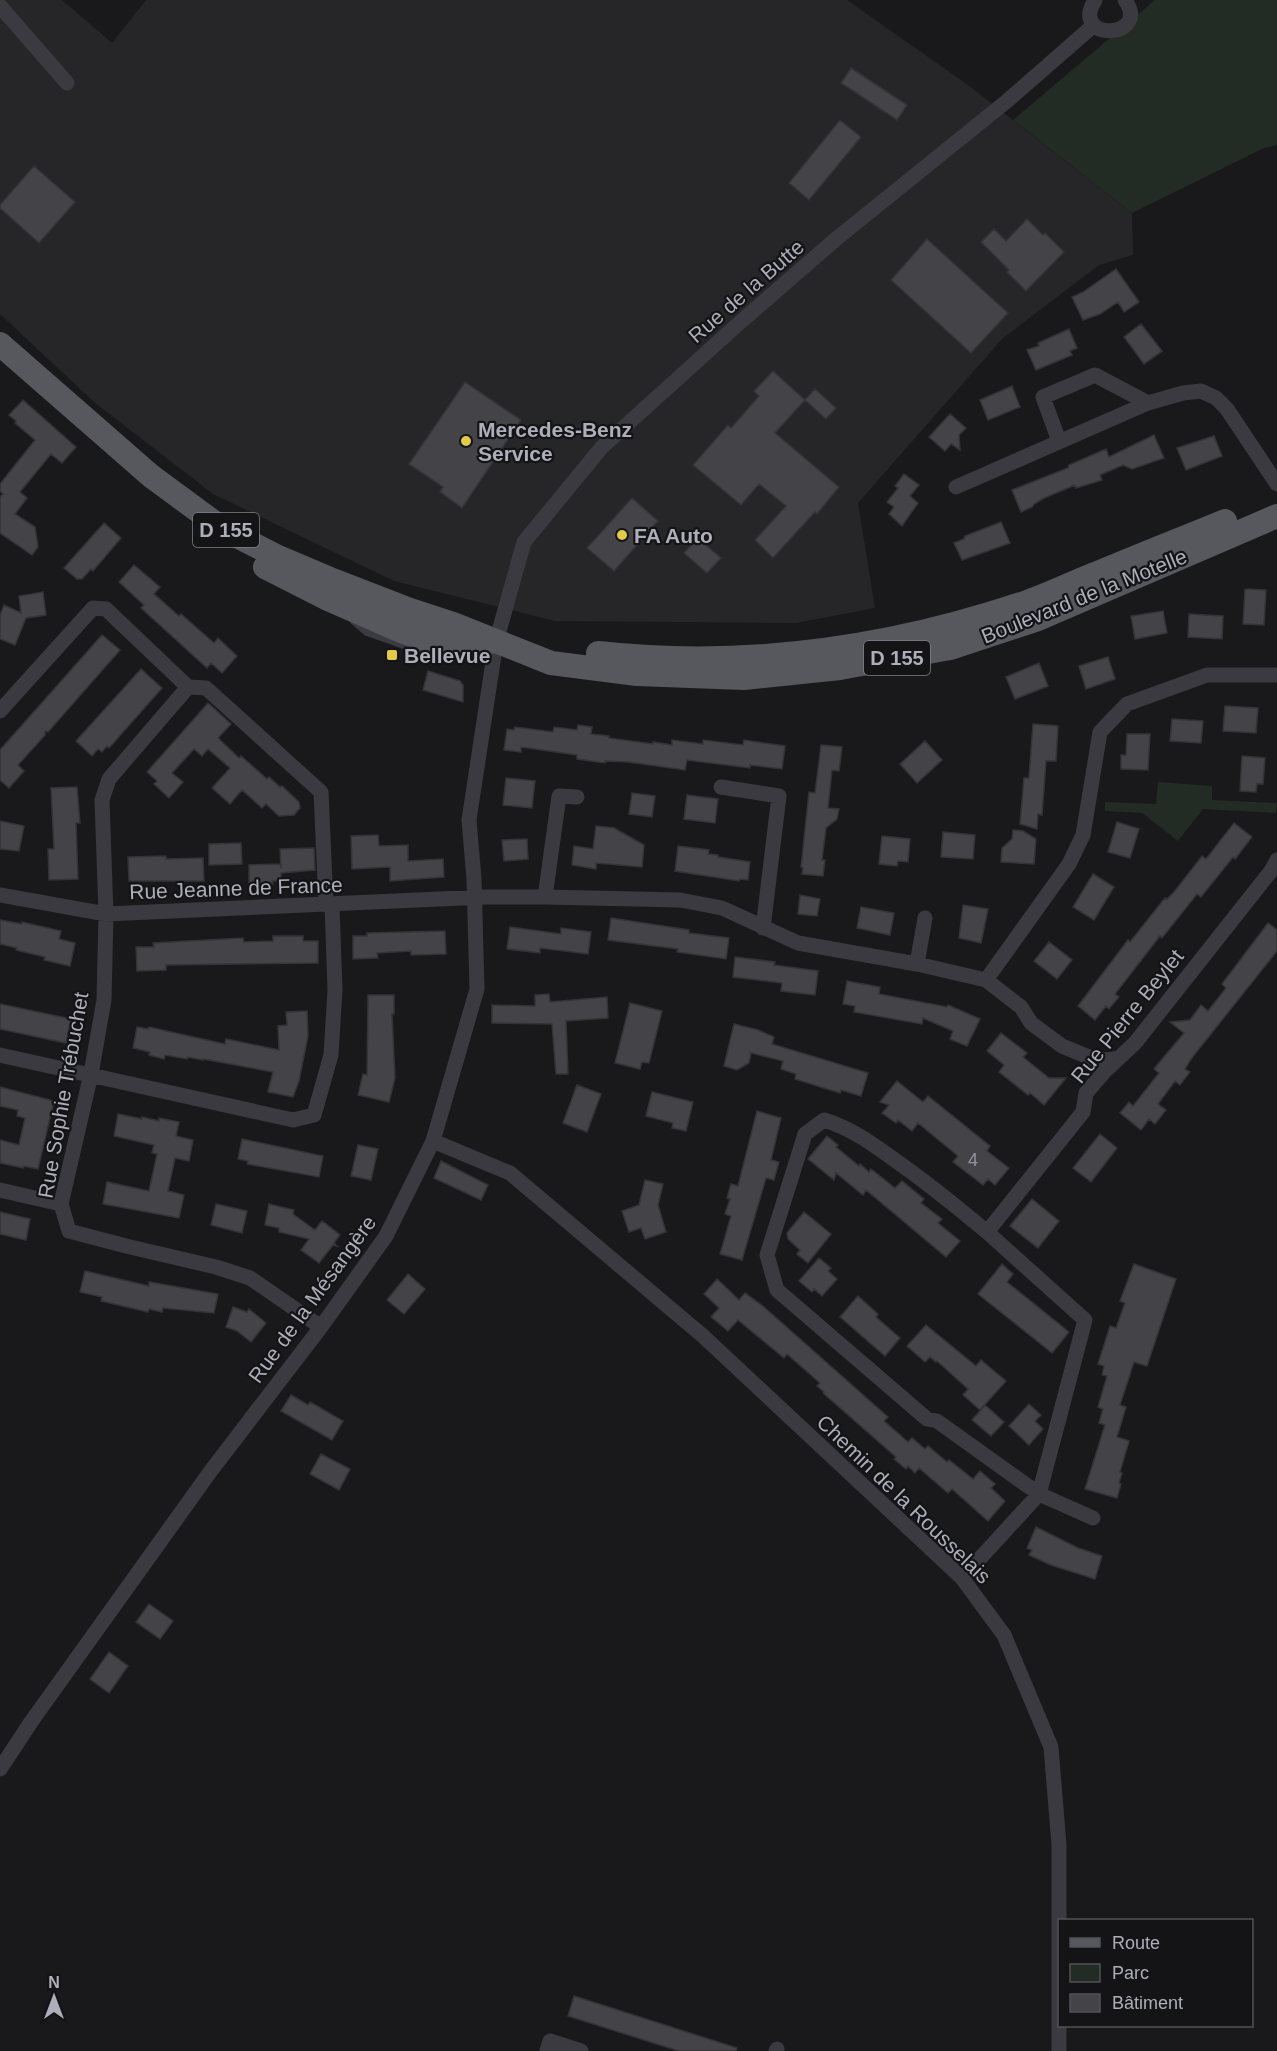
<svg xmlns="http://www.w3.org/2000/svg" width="1277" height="2051" font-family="Arial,sans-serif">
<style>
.built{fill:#262528}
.green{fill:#232b25}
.building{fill:#444348;stroke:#343337;stroke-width:1.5}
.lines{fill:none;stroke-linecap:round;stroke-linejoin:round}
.lane{stroke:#3b3a40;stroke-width:8}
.street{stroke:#3b3a40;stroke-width:15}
.primary{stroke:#57575e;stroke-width:24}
.poi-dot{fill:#e2ca4a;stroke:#141416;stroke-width:2}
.labels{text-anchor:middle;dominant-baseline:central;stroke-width:4.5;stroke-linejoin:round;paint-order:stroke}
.number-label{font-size:18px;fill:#93939d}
.shield{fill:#141416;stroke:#7f8088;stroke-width:1.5}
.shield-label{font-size:20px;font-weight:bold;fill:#adaeb9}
.street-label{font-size:21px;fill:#adaeb9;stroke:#141416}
.poi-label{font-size:21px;font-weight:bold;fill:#adaeb9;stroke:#141416;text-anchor:start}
</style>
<rect width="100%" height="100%" fill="#19191b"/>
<path class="built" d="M 0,0 L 62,0 L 112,43 L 146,0 L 847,0 L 968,85 L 1132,213 L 1133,255 L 1099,265 L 1002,339 L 858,503 L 875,608 L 796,623 L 555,621 L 394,581 L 213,494 L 94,402 L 0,314 Z"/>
<path class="green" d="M 1155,0 L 1277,0 L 1277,145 L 1264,148 L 1132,213 L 1013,120 Z
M 1158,782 L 1212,786 L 1212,800 L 1277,803 L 1276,813 L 1203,809 L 1178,841 L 1142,813 L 1105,811 L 1105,802 L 1156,804 Z"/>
<path class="building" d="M 851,68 L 907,105 L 897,120 L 841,83 Z
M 840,120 L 861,137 L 809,200 L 789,183 Z
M 34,166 L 75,202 L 39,243 L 0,208 L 0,205 Z
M 1027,219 L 1043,235 L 1045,233 L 1064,252 L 1026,291 L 1007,272 L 1009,270 L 981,242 L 994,229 L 1006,241 Z
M 927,239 L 1008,313 L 971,353 L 891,280 Z
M 1116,269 L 1139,302 L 1124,312 L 1118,302 L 1100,314 L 1083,320 L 1072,297 L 1083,292 Z
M 1141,324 L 1162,351 L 1144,364 L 1124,337 Z
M 1069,329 L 1077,348 L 1070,351 L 1072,355 L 1036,370 L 1027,350 L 1039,346 L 1038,343 Z
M 773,371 L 805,400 L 775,433 L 839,487 L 817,514 L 815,512 L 773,558 L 755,540 L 786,506 L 759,484 L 741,505 L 693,465 L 728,425 L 731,428 L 759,396 L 754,391 Z
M 465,382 L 521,420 L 462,508 L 440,492 L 443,487 L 409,464 Z
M 1012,386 L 1020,407 L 988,420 L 980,400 Z
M 815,389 L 836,408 L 826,419 L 805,400 Z
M 23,400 L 76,447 L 62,463 L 51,454 L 20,492 L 27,498 L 15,514 L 35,527 L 38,547 L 32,555 L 0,533 L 0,497 L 3,494 L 0,491 L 0,484 L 35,440 L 15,423 L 16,421 L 9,415 Z
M 950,414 L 966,428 L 959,435 L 960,450 L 951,444 L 945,451 L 929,437 Z
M 1154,435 L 1164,458 L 1132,469 L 1123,465 L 1100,475 L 1102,480 L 1076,488 L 1075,485 L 1044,498 L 1034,504 L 1032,507 L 1021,512 L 1012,490 L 1068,468 L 1069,465 L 1106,449 L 1109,457 Z
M 1214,436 L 1222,456 L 1186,470 L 1177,448 Z
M 904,474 L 919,485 L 910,496 L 918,503 L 902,526 L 889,514 L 894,507 L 887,502 L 898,488 L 895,486 Z
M 632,498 L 658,521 L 614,571 L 587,548 Z
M 1001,522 L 1010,543 L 962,560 L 954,543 L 964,539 L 965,536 Z
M 104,523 L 121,538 L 93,571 L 91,569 L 82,579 L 77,579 L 64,568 Z
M 698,538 L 721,558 L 707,573 L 684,553 Z
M 134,565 L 160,587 L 154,594 L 179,616 L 181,614 L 214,643 L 218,638 L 237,656 L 222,673 L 211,663 L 207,668 L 141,608 L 144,605 L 119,582 Z
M 1245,589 L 1266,590 L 1264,625 L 1243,624 Z
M 43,592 L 46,615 L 26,618 L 15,645 L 0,639 L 0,615 L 4,605 L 21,613 L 19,596 Z
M 1163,611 L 1167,633 L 1135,639 L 1131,616 Z
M 1189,614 L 1223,616 L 1222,639 L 1188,637 Z
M 102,635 L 120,650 L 48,732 L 45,731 L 45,735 L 18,765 L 24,771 L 9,788 L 0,780 L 0,750 Z
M 1108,657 L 1115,679 L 1086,689 L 1079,666 Z
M 1039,663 L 1048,686 L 1015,699 L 1006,677 Z
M 141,669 L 162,688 L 109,748 L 107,746 L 102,752 L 98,749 L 92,756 L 76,741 Z
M 428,671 L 460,681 L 463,685 L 463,702 L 423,690 Z
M 208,703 L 231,724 L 218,738 L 239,758 L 241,756 L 267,779 L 269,777 L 280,787 L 282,786 L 299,802 L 300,808 L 294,815 L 279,816 L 266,804 L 262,808 L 242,790 L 230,804 L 212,788 L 230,768 L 208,749 L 202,756 L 194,749 L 172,773 L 183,782 L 169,798 L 154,784 L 157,781 L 147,772 Z
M 1225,706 L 1258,708 L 1256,733 L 1223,731 Z
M 1172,719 L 1203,721 L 1201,743 L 1170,741 Z
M 1033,724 L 1058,726 L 1056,761 L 1046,761 L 1042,815 L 1038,814 L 1037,829 L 1020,824 L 1024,778 L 1029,778 Z
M 578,725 L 592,727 L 591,734 L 609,736 L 609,738 L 653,744 L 653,742 L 672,745 L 672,740 L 703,744 L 703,740 L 743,745 L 744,740 L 785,746 L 782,769 L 750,765 L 750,768 L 687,760 L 685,770 L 628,762 L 605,761 L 605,763 L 577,759 L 577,755 L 521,747 L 521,752 L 504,750 L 507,729 L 514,730 L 515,727 L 553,732 L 554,727 L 577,730 Z
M 1127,734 L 1150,734 L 1148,770 L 1121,769 L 1121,755 L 1126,755 Z
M 925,741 L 942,760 L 917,783 L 900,764 Z
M 821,745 L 842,747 L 839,771 L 832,770 L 828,808 L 839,809 L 837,819 L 826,828 L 822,860 L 825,860 L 823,876 L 802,874 L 803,868 L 801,867 L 809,792 L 815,793 Z
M 1242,756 L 1265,758 L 1263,784 L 1257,784 L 1256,792 L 1240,791 Z
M 506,778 L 535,781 L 532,808 L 503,805 Z
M 77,787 L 80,823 L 76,823 L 78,879 L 49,880 L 48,849 L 54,849 L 51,788 Z
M 632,793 L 655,796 L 652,817 L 629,814 Z
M 687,795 L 718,799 L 715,823 L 684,819 Z
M 0,821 L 24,826 L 19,851 L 0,849 Z
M 1117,822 L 1139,829 L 1130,858 L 1108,852 Z
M 1234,823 L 1252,837 L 1235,859 L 1233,857 L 1201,897 L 1197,894 L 1162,938 L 1160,936 L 1115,994 L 1119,997 L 1109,1009 L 1106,1006 L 1095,1020 L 1078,1006 L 1128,940 L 1130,942 L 1165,898 L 1167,899 L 1174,892 L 1202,856 L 1206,859 Z
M 596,826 L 614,828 L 644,845 L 642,867 L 596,863 L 596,869 L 572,865 L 574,846 L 593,849 Z
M 1013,830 L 1023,831 L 1036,839 L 1034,864 L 1001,862 L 1002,848 L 1012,839 Z
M 943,832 L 975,835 L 973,859 L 941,857 Z
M 378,835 L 379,846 L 408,845 L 408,861 L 443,859 L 444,877 L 390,881 L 390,867 L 352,869 L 351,836 Z
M 882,836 L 910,839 L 908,862 L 898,861 L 897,866 L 879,864 Z
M 527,839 L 528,859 L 504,861 L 502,840 Z
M 241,843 L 242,864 L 209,865 L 209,844 Z
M 678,846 L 709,850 L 708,854 L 718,855 L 718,857 L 750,862 L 748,880 L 740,879 L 739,881 L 675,871 Z
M 314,848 L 315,870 L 281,873 L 281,881 L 272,881 L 273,884 L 249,885 L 249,865 L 280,864 L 281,868 L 280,849 Z
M 166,856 L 166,859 L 203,858 L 204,881 L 129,881 L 128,857 Z
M 1093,874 L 1114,887 L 1094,920 L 1073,907 Z
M 800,895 L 820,899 L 817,916 L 798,914 Z
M 963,905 L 988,909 L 981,943 L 959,938 Z
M 861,907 L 894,913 L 890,935 L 857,928 Z
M 611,918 L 689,930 L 689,933 L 729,938 L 726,959 L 677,952 L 678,949 L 608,940 Z
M 0,920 L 22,924 L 22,922 L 61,931 L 59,939 L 75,943 L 70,966 L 44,960 L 45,957 L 16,950 L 17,948 L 0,944 Z
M 1268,923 L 1277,930 L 1277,951 L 1191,1059 L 1185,1069 L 1190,1072 L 1180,1085 L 1175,1081 L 1158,1104 L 1166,1110 L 1155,1124 L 1149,1119 L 1141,1130 L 1120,1113 L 1129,1102 L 1133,1106 L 1159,1073 L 1154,1069 L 1184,1033 L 1170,1022 L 1190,1020 L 1201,1005 L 1208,1011 L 1226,988 L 1222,984 Z
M 510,927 L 561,934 L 561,928 L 591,932 L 588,954 L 540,948 L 540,953 L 507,949 Z
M 445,931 L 446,954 L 411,955 L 411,951 L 377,953 L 378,958 L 353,959 L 353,936 L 367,936 L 367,933 Z
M 273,936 L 303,936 L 303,941 L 318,941 L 318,963 L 166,965 L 166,970 L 137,971 L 136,947 L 154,947 L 153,943 L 243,938 L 244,942 L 273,941 Z
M 1049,942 L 1072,960 L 1057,979 L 1034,961 Z
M 735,957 L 775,962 L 774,965 L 818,971 L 815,995 L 781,991 L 782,983 L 733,977 Z
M 847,981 L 880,987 L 879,994 L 947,1007 L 948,1005 L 980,1019 L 967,1046 L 950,1039 L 953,1031 L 923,1018 L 922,1024 L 854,1012 L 855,1006 L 843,1004 Z
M 549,994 L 550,1002 L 607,997 L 608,1018 L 566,1021 L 568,1074 L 556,1074 L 552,1024 L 492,1023 L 492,1005 L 535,1006 L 535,995 Z
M 368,995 L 394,995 L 394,1014 L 392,1014 L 395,1078 L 389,1102 L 358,1095 L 363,1074 L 367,1075 Z
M 630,1003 L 662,1011 L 649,1063 L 642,1062 L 640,1069 L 615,1063 Z
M 0,1004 L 71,1019 L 66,1043 L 0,1029 Z
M 307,1011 L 308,1036 L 299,1081 L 293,1097 L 268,1092 L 273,1072 L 203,1059 L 203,1060 L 188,1057 L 187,1059 L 165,1055 L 164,1059 L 149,1055 L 150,1052 L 133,1048 L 137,1027 L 148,1029 L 149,1027 L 225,1044 L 226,1039 L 279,1050 L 278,1026 L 287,1025 L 286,1012 Z
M 734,1024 L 758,1030 L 774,1037 L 772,1044 L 868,1073 L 861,1096 L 841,1090 L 840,1093 L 795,1079 L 796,1074 L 781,1069 L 783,1061 L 751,1053 L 749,1063 L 737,1070 L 724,1066 Z
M 1001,1033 L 1027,1053 L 1023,1057 L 1049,1078 L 1066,1078 L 1044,1105 L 1030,1093 L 1028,1095 L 999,1072 L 1004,1065 L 987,1051 Z
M 897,1081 L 923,1102 L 928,1096 L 990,1146 L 987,1151 L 1009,1168 L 995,1185 L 988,1179 L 983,1185 L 953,1162 L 958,1156 L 918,1123 L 912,1131 L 898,1120 L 896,1123 L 882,1113 L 889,1105 L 880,1102 Z
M 577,1085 L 601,1094 L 587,1132 L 563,1123 Z
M 0,1087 L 54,1101 L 38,1169 L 24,1166 L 23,1168 L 0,1163 L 0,1140 L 19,1145 L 25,1118 L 17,1116 L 18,1110 L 0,1106 Z
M 652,1092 L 693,1102 L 686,1131 L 672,1128 L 673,1123 L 646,1116 Z
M 757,1111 L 781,1118 L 771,1160 L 779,1162 L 774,1180 L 766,1178 L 742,1260 L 720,1254 L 731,1216 L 725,1214 L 730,1199 L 727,1198 L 731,1184 L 738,1186 Z
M 118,1114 L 142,1119 L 142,1117 L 159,1121 L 159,1118 L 179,1122 L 176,1136 L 193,1140 L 189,1161 L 175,1158 L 168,1191 L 184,1195 L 179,1218 L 103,1204 L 107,1182 L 149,1191 L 157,1154 L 152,1153 L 154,1145 L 114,1136 Z
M 1100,1134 L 1117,1148 L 1091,1182 L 1073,1168 Z
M 827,1136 L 838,1145 L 836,1147 L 859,1166 L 860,1164 L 869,1172 L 871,1169 L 895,1188 L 902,1181 L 924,1199 L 921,1203 L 942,1219 L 938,1223 L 960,1241 L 946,1257 L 866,1190 L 863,1195 L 836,1173 L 834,1180 L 808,1159 Z
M 242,1139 L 323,1156 L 319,1177 L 247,1164 L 248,1161 L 238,1159 Z
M 358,1145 L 378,1149 L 371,1180 L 351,1176 Z
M 441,1161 L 488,1185 L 481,1200 L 434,1178 Z
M 645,1180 L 663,1184 L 658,1205 L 666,1232 L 645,1239 L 641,1228 L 629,1232 L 622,1211 L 639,1205 Z
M 1032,1199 L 1059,1221 L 1038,1248 L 1010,1226 Z
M 216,1204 L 247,1211 L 242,1233 L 211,1225 Z
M 269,1204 L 294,1210 L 293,1214 L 315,1230 L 322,1221 L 340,1235 L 334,1243 L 337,1246 L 333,1245 L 319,1263 L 301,1250 L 309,1239 L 279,1232 L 279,1228 L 265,1225 Z
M 0,1212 L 30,1219 L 26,1240 L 0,1234 Z
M 804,1212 L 831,1234 L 808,1263 L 797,1254 L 800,1250 L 788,1239 L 787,1233 Z
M 819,1258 L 831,1268 L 828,1271 L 837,1279 L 822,1296 L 814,1289 L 812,1292 L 799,1281 Z
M 1002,1264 L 1013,1274 L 1007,1282 L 1069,1332 L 1052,1353 L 978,1294 Z
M 1134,1264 L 1176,1279 L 1147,1366 L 1134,1362 L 1120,1405 L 1126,1407 L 1117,1437 L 1129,1441 L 1120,1472 L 1122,1473 L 1119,1483 L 1121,1484 L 1117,1498 L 1085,1489 L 1105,1425 L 1099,1423 L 1103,1409 L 1098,1407 L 1107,1376 L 1102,1375 L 1104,1366 L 1098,1364 L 1110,1326 L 1116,1328 L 1125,1303 L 1120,1301 Z
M 85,1271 L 149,1286 L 149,1282 L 218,1294 L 214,1313 L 163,1308 L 162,1312 L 149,1309 L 148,1312 L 101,1301 L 102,1297 L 80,1292 Z
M 408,1274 L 425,1289 L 404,1314 L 387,1300 Z
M 717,1279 L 739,1300 L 745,1293 L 764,1307 L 888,1417 L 884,1421 L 908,1442 L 912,1438 L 925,1449 L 928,1446 L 947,1462 L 949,1460 L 973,1479 L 980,1471 L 995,1484 L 991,1488 L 1005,1501 L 988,1521 L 952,1489 L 948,1493 L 919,1468 L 915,1473 L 908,1466 L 906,1469 L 894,1459 L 896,1457 L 823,1393 L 824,1392 L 817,1386 L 820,1383 L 787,1354 L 784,1358 L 738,1320 L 728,1331 L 711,1317 L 719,1308 L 704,1294 Z
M 858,1296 L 878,1314 L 876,1317 L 900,1338 L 885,1356 L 840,1317 Z
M 233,1307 L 247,1312 L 249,1309 L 266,1323 L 251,1342 L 237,1331 L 226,1327 Z
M 926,1325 L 976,1366 L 981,1360 L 1006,1381 L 980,1410 L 963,1395 L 968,1389 L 937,1361 L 936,1362 L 930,1357 L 925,1362 L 907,1346 Z
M 291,1395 L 308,1405 L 310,1402 L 343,1421 L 332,1440 L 281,1411 Z
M 1029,1404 L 1041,1415 L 1035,1421 L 1043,1429 L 1029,1445 L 1009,1426 Z
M 985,1405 L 1004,1422 L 991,1436 L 972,1420 Z
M 321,1454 L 350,1469 L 339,1490 L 310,1474 Z
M 1036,1527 L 1078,1548 L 1102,1556 L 1095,1579 L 1051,1565 L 1029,1555 L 1032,1550 L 1027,1548 Z
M 149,1604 L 173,1621 L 160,1639 L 136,1622 Z
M 109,1652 L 128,1666 L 109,1693 L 90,1679 Z
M 574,1996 L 737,2048 L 736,2051 L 679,2051 L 568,2016 Z"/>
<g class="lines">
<path class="lane" d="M 354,621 L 367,632 L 441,658 L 453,654"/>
<path class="street" d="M 1095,0 C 1069,43 1152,39 1125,0
M 0,6 L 67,83
M 1059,441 L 1043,397 L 1095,375 L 1148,403
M 956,487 L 1148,403 L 1183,393 L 1201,391 L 1216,398 L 1227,409 L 1277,484
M 188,687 L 109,779 L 102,800 L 106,914 L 104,1000 L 91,1074 L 61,1204 L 69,1231 L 126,1246 L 216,1267 L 250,1278 L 321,1327
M 0,711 L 93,608 L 106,609 L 188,687 L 206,688 L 321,792 L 326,905
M 721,787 L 779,796 L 763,928
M 0,895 L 106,914 L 485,897 L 545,897 L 680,900 L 722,908 L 798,943 L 917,964 L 986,980 L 1021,1007 L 1031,1023 L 1062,1046 L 1091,1058 L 1107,1060 L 1119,1058
M 545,897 L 559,796 L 577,797
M 917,964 L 925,918
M 986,980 L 1069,864 L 1083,835 L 1100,732 L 1127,704 L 1207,675 L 1277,675
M 0,1055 L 293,1120 L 314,1115 L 331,1055 L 335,990 L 332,905
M 433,1141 L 510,1173 L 703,1336 L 962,1578 L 1004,1635 L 1051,1747 L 1059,1845 L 1059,2051
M 0,1190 L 61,1204
M 987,1232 C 956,1206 925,1181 892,1158 C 870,1142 850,1128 824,1120 L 805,1134 L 767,1255 L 777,1290 L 927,1419 L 937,1421 L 1039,1494 L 1093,1518
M 962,1578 L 1039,1494 L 1085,1320 L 987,1232 L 1083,1112 L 1086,1093 L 1104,1072 L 1135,1043 L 1271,871 L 1277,860
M 0,1769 L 31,1722 L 210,1472 L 321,1327 L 386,1236 L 433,1141 L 477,989 L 474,879 L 469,820 L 496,642 L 524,542 L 602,447 L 737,325 L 836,239 L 1007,101 L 1094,25
M 547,2051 L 550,2041 L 581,2051
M 776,2051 L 777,2049"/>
<path class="primary" d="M 0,344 L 151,476 L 223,529 L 276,556 L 335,581 L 410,610 L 453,624 L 551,663 L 637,674 L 744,678 L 840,668 L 950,648 L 1038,619 L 1277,516
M 265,567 L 328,599 L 401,631 L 444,645 L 489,642
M 598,653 C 745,669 888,649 1027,602 C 1050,594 1072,583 1095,574 C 1138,556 1181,539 1225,521"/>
</g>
<g class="poi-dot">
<circle cx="466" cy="441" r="6"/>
<circle cx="622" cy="535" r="6"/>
<rect x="386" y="649" width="12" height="12" rx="3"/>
</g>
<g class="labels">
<g class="number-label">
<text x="973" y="1160">4</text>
</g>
<g class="shield">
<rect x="193" y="513" width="66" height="34" rx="4.5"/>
<rect x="864" y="641" width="66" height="34" rx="4.5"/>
</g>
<g class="shield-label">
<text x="226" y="530">D 155</text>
<text x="897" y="658">D 155</text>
</g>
<g class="street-label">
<text transform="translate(746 291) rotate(-41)">Rue de la Butte</text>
<text transform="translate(1084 596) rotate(-22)">Boulevard de la Motelle</text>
<text transform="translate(236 888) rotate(-2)">Rue Jeanne de France</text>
<text transform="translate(1127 1016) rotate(-51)">Rue Pierre Beylet</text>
<text transform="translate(63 1095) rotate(-80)">Rue Sophie Trébuchet</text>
<text transform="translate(312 1299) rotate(-54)">Rue de la Mésangère</text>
<text transform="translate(904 1499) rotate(44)">Chemin de la Rousselais</text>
</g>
<g class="poi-label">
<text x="478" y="429">Mercedes-Benz<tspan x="478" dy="24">Service</tspan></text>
<text x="634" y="535">FA Auto</text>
<text x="404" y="655">Bellevue</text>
</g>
</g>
<rect x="1058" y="1919" width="195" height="108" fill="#141416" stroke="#515257" stroke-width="1.5"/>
<rect x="1070" y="1938" width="30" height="9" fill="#57575e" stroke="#515257" stroke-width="1.5"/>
<text x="1112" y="1949" font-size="18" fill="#adaeb9">Route</text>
<rect x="1070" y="1964" width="30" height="18" fill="#232b25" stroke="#515257" stroke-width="1.5"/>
<text x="1112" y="1979" font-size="18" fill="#adaeb9">Parc</text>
<rect x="1070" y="1994" width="30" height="18" fill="#444348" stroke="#515257" stroke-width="1.5"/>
<text x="1112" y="2009" font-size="18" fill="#adaeb9">Bâtiment</text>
<g transform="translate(54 1997)" stroke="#141416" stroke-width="4.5" paint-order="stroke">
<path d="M0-4.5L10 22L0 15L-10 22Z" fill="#adaeb9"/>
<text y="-9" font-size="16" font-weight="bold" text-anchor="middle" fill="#adaeb9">N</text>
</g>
</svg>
